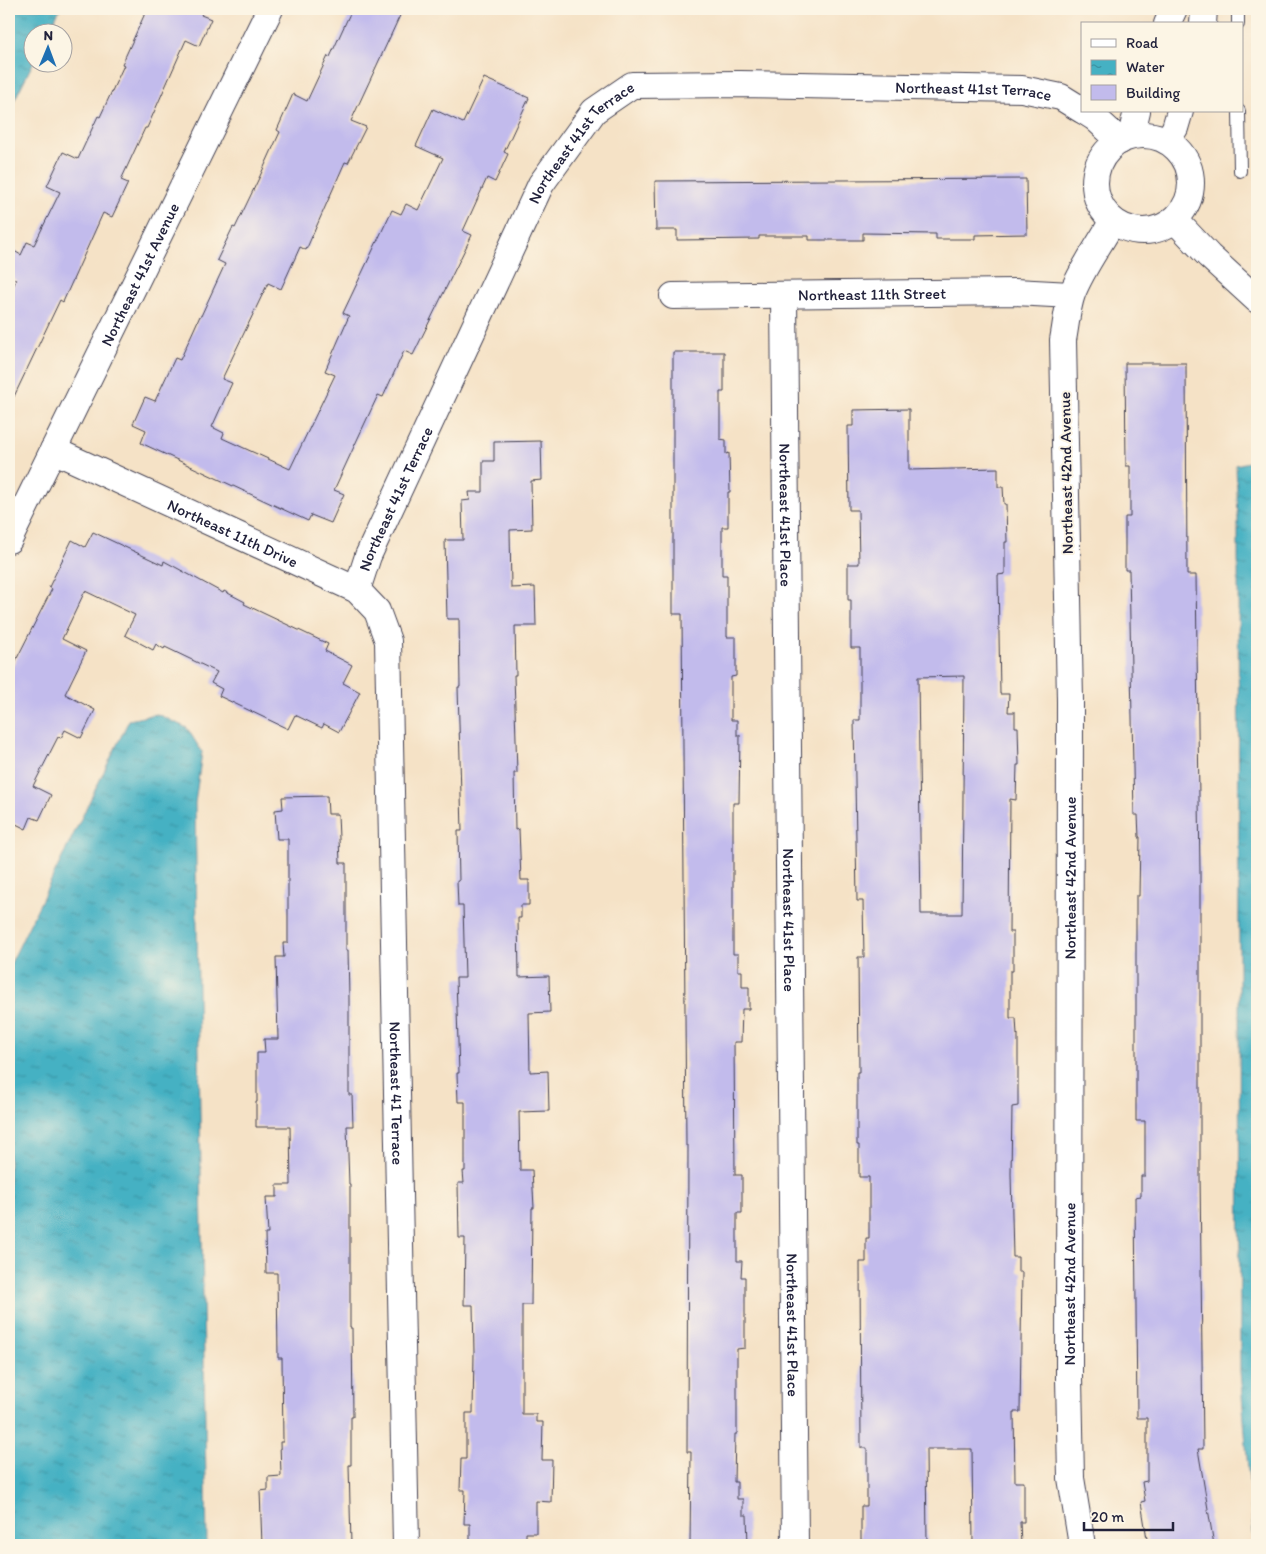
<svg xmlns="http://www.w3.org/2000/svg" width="1266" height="1554" font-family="Itim,sans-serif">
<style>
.water{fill:url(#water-ripples);stroke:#346a7f}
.building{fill:#c2bbec;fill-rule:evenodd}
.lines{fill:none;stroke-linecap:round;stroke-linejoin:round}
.lane-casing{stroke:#423f50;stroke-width:14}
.street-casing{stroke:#423f50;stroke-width:28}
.lane{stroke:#fff;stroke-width:12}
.street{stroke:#fff;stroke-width:26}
.labels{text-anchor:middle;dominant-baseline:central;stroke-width:4;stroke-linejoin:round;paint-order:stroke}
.street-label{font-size:16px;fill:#22223b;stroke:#fcf5e5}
</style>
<defs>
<pattern id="water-ripples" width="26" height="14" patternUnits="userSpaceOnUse" patternTransform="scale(1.25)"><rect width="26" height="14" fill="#45b1c3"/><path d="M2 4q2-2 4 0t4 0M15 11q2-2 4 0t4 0" fill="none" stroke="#3990a0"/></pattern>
</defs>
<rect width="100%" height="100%" fill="#fcf5e5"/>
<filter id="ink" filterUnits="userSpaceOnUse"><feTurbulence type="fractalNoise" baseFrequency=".02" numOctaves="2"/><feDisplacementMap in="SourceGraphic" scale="10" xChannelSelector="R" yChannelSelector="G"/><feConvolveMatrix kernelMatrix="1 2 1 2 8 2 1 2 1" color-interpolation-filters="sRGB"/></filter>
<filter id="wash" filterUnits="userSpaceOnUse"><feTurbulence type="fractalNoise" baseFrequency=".0096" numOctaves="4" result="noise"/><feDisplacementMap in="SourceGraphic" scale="20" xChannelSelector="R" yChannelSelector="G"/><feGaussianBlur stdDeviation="1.12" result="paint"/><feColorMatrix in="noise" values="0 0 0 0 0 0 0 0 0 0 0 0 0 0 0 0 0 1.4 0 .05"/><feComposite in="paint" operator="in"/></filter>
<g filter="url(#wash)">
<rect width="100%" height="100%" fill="#f5e2c6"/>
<path class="water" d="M 9,9 L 60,9 L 48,32 L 32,32 L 33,63 L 9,111 Z
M 1257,460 L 1257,1545 L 1254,1543 L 1240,1371 L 1238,519 L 1236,465 Z
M 157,714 L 187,728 L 202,752 L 195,803 L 207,1545 L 9,1545 L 9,967 L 129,720 Z"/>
<g id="blocks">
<path class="building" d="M 147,9 L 204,9 L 201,15 L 211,19 L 199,46 L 186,40 L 147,128 L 145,128 L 121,180 L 128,183 L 112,217 L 103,213 L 63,302 L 60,300 L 9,407 L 9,296 L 16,280 L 9,276 L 9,248 L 21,255 L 27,242 L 34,245 L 60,192 L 47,186 L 63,152 L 78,159 L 98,116 L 100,117 L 124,65 L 122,64 Z
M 352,9 L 403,9 L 351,121 L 366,127 L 348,163 L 345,162 L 306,250 L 300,247 L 281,289 L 268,283 L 222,379 L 232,383 L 212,427 L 224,433 L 222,438 L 290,469 L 335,375 L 325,371 L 349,316 L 343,313 L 392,210 L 401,214 L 406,204 L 418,210 L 443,158 L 416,146 L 433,109 L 463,123 L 484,78 L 529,98 L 504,152 L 508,154 L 495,182 L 487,178 L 463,231 L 472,235 L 413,355 L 404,351 L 383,397 L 378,395 L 358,438 L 334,490 L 344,494 L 331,523 L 311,515 L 308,521 L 141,443 L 146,430 L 133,424 L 145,397 L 155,401 L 175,358 L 180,360 L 200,316 L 201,316 L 225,264 L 217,260 L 233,227 L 235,228 L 260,176 L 280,132 L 277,130 L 293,94 L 307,101 L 328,56 L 330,57 Z
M 1026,179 L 1027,234 L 975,235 L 975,239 L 936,239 L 936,234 L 863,233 L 863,240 L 809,240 L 809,236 L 759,236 L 759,239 L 677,240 L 677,230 L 656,230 L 655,181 Z
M 673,352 L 724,352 L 724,392 L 720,392 L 720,439 L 726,440 L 726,454 L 729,453 L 730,492 L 728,492 L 728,527 L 722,527 L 722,575 L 727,575 L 727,637 L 736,637 L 736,676 L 731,677 L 731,720 L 737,720 L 737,735 L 740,735 L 739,803 L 733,803 L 733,954 L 738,954 L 738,971 L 742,971 L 742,987 L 749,987 L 749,1009 L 742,1009 L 741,1042 L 734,1042 L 735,1175 L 742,1175 L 742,1213 L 737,1213 L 737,1261 L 742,1261 L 741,1277 L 745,1277 L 745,1348 L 737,1349 L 737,1434 L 735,1434 L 734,1482 L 737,1482 L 737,1499 L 743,1499 L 743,1515 L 747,1515 L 748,1545 L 690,1545 L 691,1452 L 687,1452 L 688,1146 L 686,1146 L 682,614 L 673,614 Z
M 1125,363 L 1186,363 L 1187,575 L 1196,575 L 1200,872 L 1200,1173 L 1203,1449 L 1198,1449 L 1214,1545 L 1148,1545 L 1141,1502 L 1145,1501 L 1142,1482 L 1147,1481 L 1147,1418 L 1137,1418 L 1135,1197 L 1141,1196 L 1141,1176 L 1145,1176 L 1145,1121 L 1136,1121 L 1136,896 L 1139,896 L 1140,837 L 1139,837 L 1138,815 L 1134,815 L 1129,570 L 1125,570 L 1125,517 L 1130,517 L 1130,466 L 1126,466 Z
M 909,409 L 909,470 L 998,468 L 998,487 L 1003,487 L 1004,504 L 1006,504 L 1007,542 L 1005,542 L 1005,574 L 998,575 L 1000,694 L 1009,694 L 1008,712 L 1015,712 L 1015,727 L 1018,727 L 1019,765 L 1017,765 L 1016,800 L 1010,799 L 1009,932 L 1013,932 L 1013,971 L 1010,971 L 1010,1018 L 1016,1018 L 1017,1035 L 1018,1034 L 1018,1106 L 1012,1107 L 1011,1174 L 1013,1257 L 1018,1257 L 1018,1272 L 1022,1272 L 1020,1412 L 1014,1412 L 1015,1482 L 1024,1482 L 1024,1522 L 1020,1522 L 1021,1545 L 973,1545 L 972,1449 L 926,1449 L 927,1545 L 861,1545 L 861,1506 L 867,1506 L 867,1448 L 861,1448 L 860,1262 L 866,1262 L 866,1238 L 869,1238 L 869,1177 L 859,1177 L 859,1145 L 857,1145 L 857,1072 L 859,1072 L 858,957 L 864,957 L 863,901 L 857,901 L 854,720 L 860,720 L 860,648 L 851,648 L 851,600 L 848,600 L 848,564 L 859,564 L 858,510 L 849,510 L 848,426 L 853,426 L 853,410 ZM 964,676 L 962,914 L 921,914 L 918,677 Z
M 541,441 L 542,480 L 531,481 L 532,529 L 510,530 L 511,588 L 535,587 L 536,626 L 515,626 L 516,675 L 514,675 L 517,773 L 514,773 L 515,830 L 519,829 L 521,880 L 529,880 L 529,905 L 521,905 L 521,918 L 518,918 L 519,977 L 549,976 L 550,1012 L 529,1013 L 530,1072 L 548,1071 L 549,1111 L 519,1112 L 520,1170 L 532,1170 L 534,1208 L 532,1208 L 531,1305 L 522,1305 L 522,1414 L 536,1414 L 536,1422 L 543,1422 L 542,1460 L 552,1460 L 551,1502 L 536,1501 L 536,1533 L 526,1533 L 526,1545 L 470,1545 L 470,1524 L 464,1524 L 465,1490 L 460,1490 L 461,1459 L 466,1459 L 466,1413 L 473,1413 L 474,1353 L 473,1305 L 464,1305 L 465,1238 L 459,1238 L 458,1183 L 464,1183 L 463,1171 L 465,1171 L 465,1102 L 458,1102 L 457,1073 L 459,1073 L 456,978 L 465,978 L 463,906 L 458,906 L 457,881 L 459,881 L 458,831 L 462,831 L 458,687 L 460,687 L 459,619 L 447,619 L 445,540 L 463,540 L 462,501 L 470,500 L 469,492 L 483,492 L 483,461 L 494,461 L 494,442 Z
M 93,532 L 163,565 L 164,561 L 223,593 L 224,591 L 245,602 L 244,604 L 328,644 L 325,651 L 352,665 L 343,683 L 360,692 L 339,732 L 324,724 L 322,728 L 295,715 L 288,729 L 219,696 L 222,689 L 211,683 L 217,672 L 165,647 L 164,649 L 156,644 L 153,650 L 125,635 L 135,615 L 85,591 L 62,639 L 86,651 L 65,694 L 95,710 L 81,738 L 65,730 L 61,738 L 58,737 L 33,786 L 51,795 L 39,820 L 31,817 L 26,829 L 14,823 L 9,834 L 9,674 L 52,589 L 49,587 L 72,540 L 85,547 Z
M 327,796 L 328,814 L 338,814 L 340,863 L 346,863 L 346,950 L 348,950 L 349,998 L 349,1095 L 352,1095 L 353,1126 L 347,1126 L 349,1184 L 350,1184 L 350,1328 L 352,1328 L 353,1417 L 351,1417 L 351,1465 L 349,1465 L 351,1545 L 262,1545 L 260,1491 L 268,1490 L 268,1477 L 281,1476 L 280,1442 L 283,1442 L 282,1358 L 278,1358 L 277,1273 L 266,1273 L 265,1234 L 268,1234 L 266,1197 L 277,1197 L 277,1185 L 291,1185 L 290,1127 L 256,1127 L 256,1102 L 257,1102 L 257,1053 L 265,1053 L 264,1039 L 278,1039 L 276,957 L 284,957 L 283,943 L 288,943 L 288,839 L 277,839 L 275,810 L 283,809 L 282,797 Z"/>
</g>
</g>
<g filter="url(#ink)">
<use href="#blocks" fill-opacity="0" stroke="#423f50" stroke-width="1"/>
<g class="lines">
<defs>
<path id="lane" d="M 1238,9 L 1238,24
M 1239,111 L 1240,171"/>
<g id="street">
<path d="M 1167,24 L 1174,9"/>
<path d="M 1203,24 L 1204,9"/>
<path d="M 1084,111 L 1095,118 L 1120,141"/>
<circle cx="1143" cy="183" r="48"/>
<path d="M 1131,136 L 1137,111"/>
<path d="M 1167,141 L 1175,128 L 1180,111"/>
<path d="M 1175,220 L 1209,256 L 1257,300"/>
<path id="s1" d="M 784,295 L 795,1545"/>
<path id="s2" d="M 673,296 L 1015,292 L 1071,295"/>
<path id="s3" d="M 53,450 L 357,590 L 377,611 L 388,641 L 406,1545"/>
<path id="s4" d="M 9,540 L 270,9"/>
<path id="s5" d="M 357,590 L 368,556 L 541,184 L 594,111 L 632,85 L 740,84 L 1022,89 L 1061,97 L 1082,110"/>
<path id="s6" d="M 1082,1545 L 1071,1478 L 1069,1378 L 1070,701 L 1063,340 C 1066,325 1067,308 1072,294 C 1082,268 1099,246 1112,222"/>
</g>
</defs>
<use href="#lane" class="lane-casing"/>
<use href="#street" class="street-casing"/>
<use href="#lane" class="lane"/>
<use href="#street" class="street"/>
</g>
</g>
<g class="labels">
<g class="street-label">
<text stroke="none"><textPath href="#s5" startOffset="924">Northeast 41st Terrace</textPath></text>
<text stroke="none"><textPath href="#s5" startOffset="504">Northeast 41st Terrace</textPath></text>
<text stroke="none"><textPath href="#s4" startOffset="296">Northeast 41st Avenue</textPath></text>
<text stroke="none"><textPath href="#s2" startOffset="199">Northeast 11th Street</textPath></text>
<text transform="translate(1066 473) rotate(-91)">Northeast 42nd Avenue</text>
<text stroke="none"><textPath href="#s5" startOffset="99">Northeast 41st Terrace</textPath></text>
<text stroke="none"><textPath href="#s1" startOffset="220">Northeast 41st Place</textPath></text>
<text stroke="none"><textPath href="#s3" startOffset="198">Northeast 11th Drive</textPath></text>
<text stroke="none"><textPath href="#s6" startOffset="668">Northeast 42nd Avenue</textPath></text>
<text stroke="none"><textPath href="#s1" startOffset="625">Northeast 41st Place</textPath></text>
<text stroke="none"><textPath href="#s3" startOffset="848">Northeast 41 Terrace</textPath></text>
<text stroke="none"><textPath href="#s6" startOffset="262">Northeast 42nd Avenue</textPath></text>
<text stroke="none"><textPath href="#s1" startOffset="1030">Northeast 41st Place</textPath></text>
</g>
</g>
<rect width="1266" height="1554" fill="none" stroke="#fcf5e5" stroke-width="30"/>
<rect x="1081" y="22" width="162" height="90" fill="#fcf5e5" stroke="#a5a1a1"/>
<rect x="1091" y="39" width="25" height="8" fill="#ffffff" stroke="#a5a1a1"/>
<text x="1126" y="48" font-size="15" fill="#22223b">Road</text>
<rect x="1091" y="60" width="25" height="15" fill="url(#water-ripples)" stroke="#a5a1a1"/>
<text x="1126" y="72" font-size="15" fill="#22223b">Water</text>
<rect x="1091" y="85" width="25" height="15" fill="#c2bbec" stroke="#a5a1a1"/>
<text x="1126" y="98" font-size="15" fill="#22223b">Building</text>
<g transform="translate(48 48) rotate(1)"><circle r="24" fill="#fcf5e5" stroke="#a5a1a1"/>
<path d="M0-4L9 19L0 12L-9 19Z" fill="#1f6fb2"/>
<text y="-8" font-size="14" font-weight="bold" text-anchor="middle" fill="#22223b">N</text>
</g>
<path d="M1084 1522v8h89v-8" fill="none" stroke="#22223b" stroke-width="2.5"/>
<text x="1091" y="1522" font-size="15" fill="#22223b" stroke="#fcf5e5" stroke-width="4" paint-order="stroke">20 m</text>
</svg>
